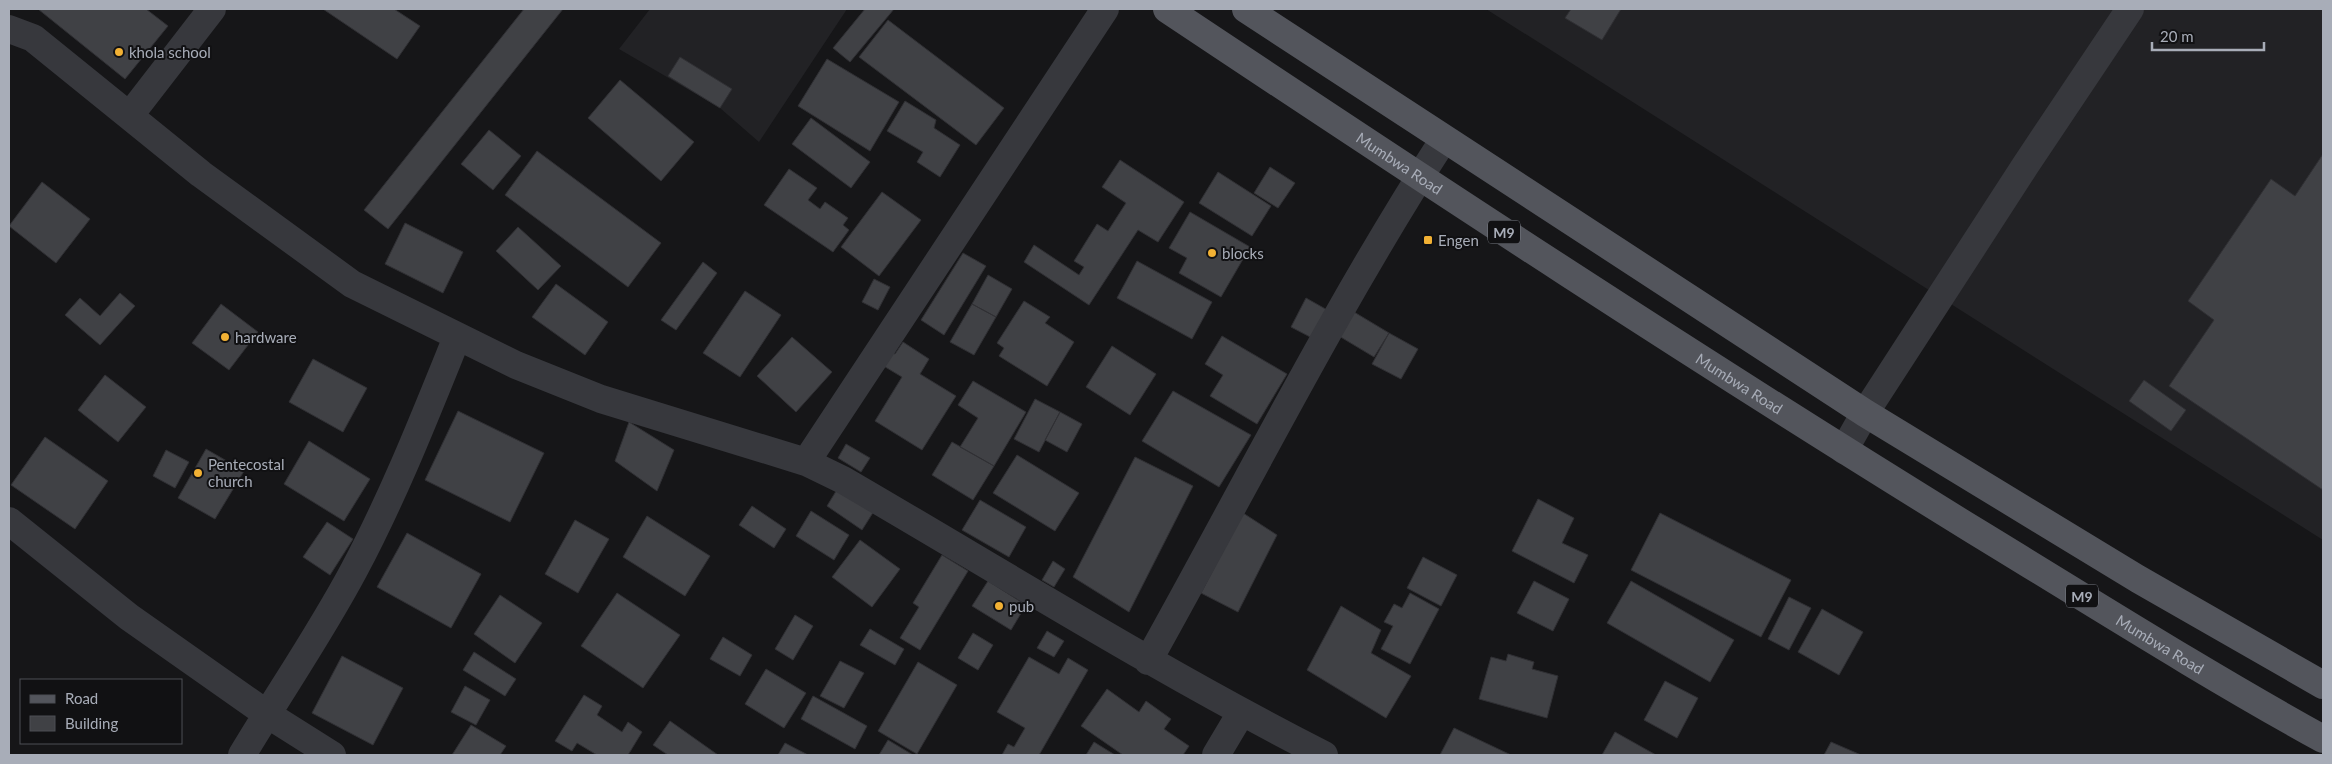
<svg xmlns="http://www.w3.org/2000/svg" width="2332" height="764" font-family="Lato,sans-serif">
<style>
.built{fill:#222225}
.building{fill:#404145;stroke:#303034}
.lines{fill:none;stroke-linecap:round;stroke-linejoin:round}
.minor{stroke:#37383d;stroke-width:28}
.tertiary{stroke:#37383d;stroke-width:28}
.primary{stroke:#53555c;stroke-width:28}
.poi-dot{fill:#f2b134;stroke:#111113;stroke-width:2}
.labels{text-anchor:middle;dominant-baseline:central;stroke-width:4;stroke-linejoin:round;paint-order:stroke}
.shield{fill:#111113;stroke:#7b7e86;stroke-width:1}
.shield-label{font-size:14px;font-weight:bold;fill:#a8adb8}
.poi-label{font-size:15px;fill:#a8adb8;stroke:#111113;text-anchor:start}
.street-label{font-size:15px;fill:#a8adb8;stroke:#111113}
</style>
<rect width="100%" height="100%" fill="#161618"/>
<path class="built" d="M 650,9 L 847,9 L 759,142 L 720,108 L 619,49 Z
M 1486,9 L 2323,9 L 2323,540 Z"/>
<path class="building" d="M 38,9 L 146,9 L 168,26 L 125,79 Z
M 323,9 L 394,9 L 420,26 L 397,59 Z
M 524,9 L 563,9 L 388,229 L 364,210 Z
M 865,9 L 894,9 L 850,62 L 833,48 Z
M 1571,9 L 1621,9 L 1602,40 L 1565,18 Z
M 888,20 L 1004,108 L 976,145 L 859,57 Z
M 680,57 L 732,89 L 720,108 L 668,76 Z
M 827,59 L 899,102 L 870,151 L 798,106 Z
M 620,80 L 694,142 L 661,181 L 588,118 Z
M 905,101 L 936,120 L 934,128 L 960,145 L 940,177 L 917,162 L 923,152 L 887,131 Z
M 811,118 L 870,162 L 851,188 L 792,144 Z
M 489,130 L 521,156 L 493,190 L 461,164 Z
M 537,151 L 661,243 L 628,287 L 505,195 Z
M 2323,154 L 2323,490 L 2169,386 L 2214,320 L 2188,301 L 2271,179 L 2295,196 Z
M 1120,160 L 1184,202 L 1158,242 L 1138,230 L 1089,305 L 1024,262 L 1034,245 L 1079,275 L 1084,267 L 1074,261 L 1097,224 L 1108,231 L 1126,203 L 1102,187 Z
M 1270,167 L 1295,183 L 1278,208 L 1254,193 Z
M 789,169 L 817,188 L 808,200 L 820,209 L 825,202 L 848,218 L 843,225 L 849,230 L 833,252 L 764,205 Z
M 1218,172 L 1271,206 L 1252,236 L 1199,203 Z
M 42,182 L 90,219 L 56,263 L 9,226 Z
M 882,192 L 921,220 L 879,276 L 841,247 Z
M 1190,212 L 1250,247 L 1221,297 L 1179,273 L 1187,258 L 1169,248 Z
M 405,223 L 463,252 L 443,293 L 385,264 Z
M 518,227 L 561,266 L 538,290 L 496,251 Z
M 963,253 L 986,266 L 944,335 L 921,320 Z
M 1137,261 L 1212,302 L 1192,339 L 1117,298 Z
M 703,262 L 717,273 L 676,330 L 661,320 Z
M 988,275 L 1012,289 L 996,317 L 972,304 Z
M 874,279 L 890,287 L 878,310 L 862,302 Z
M 556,284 L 608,322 L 585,355 L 532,317 Z
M 745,291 L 781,315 L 740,377 L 703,353 Z
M 120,293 L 135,306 L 100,345 L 65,315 L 80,298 L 100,316 Z
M 1306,298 L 1329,311 L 1314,339 L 1291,327 Z
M 1024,301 L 1050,317 L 1045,323 L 1074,342 L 1047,386 L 999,356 L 1004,348 L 997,343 Z
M 221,304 L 258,332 L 229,370 L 192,343 Z
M 972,304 L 996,317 L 974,355 L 950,342 Z
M 1354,312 L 1389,333 L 1374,357 L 1339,336 Z
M 1389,333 L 1418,349 L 1401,379 L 1372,364 Z
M 1222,336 L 1287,374 L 1257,424 L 1210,396 L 1223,375 L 1205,364 Z
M 792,337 L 832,372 L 796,412 L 757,376 Z
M 903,342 L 929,359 L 920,374 L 956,396 L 922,450 L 875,421 L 902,377 L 882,365 L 890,352 L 895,354 Z
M 1112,346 L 1156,374 L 1130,415 L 1086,387 Z
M 313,359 L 367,388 L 343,432 L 289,402 Z
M 105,375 L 146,407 L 118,442 L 78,410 Z
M 2144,380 L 2186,410 L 2171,431 L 2129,401 Z
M 973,381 L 1026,412 L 994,466 L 960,447 L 978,418 L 958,405 Z
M 1173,391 L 1251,435 L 1219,487 L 1142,441 Z
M 1035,399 L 1060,412 L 1039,452 L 1014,439 Z
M 458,411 L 544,453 L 510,522 L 425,480 Z
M 1060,412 L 1082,424 L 1067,452 L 1045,440 Z
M 629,422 L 674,450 L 657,491 L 615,461 Z
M 45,437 L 108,481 L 75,529 L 11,485 Z
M 309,441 L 370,479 L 344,521 L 284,484 Z
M 952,442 L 994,466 L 973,500 L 932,475 Z
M 846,444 L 870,458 L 861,472 L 838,458 Z
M 206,449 L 244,471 L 215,519 L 178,498 Z
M 166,450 L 189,462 L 175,488 L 153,476 Z
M 1017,455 L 1079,493 L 1055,531 L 993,493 Z
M 1135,457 L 1193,486 L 1129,612 L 1073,577 Z
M 838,488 L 874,511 L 862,530 L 827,506 Z
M 1538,499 L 1574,518 L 1562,543 L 1588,555 L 1574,583 L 1512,551 Z
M 980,500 L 1026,527 L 1009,557 L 962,530 Z
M 752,506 L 786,529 L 774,548 L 739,525 Z
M 811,511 L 849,535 L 834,560 L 796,536 Z
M 1243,513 L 1277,535 L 1238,612 L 1201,593 Z
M 1660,513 L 1791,580 L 1761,637 L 1631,570 Z
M 647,516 L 710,556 L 685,596 L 623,557 Z
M 575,520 L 609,539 L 578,593 L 545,574 Z
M 327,522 L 353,539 L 330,575 L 303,557 Z
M 407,533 L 481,574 L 451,628 L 377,587 Z
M 860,540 L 900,569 L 872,607 L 832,577 Z
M 942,555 L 968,571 L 920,650 L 900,638 L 919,607 L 913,603 Z
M 1423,557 L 1457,575 L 1441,606 L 1407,588 Z
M 1053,561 L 1065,569 L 1054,587 L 1042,580 Z
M 988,581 L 1026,605 L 1011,630 L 972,606 Z
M 1534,581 L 1569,599 L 1553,631 L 1517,613 Z
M 1631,581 L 1734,640 L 1710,682 L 1607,623 Z
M 617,593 L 680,635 L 643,688 L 581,646 Z
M 1410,593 L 1439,609 L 1410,664 L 1381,649 L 1393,626 L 1384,622 L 1394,604 L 1402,608 Z
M 500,595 L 542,623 L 515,663 L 474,634 Z
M 1789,597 L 1811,608 L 1789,650 L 1768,639 Z
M 1341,606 L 1381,630 L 1371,653 L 1411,676 L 1386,718 L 1307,670 Z
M 1822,609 L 1863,632 L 1839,675 L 1798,652 Z
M 795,615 L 813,626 L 793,660 L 775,649 Z
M 870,629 L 904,649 L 895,665 L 860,645 Z
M 1047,631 L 1064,641 L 1054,657 L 1037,648 Z
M 973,633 L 993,645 L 978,670 L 958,658 Z
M 723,637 L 752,655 L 740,676 L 710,659 Z
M 474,652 L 516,679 L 505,696 L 463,670 Z
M 1508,654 L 1534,662 L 1532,669 L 1558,676 L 1547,718 L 1479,699 L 1491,657 L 1506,661 Z
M 342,656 L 403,688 L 373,745 L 312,713 Z
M 1029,657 L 1059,674 L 1068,658 L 1088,670 L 1039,755 L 1002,755 L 1008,744 L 1014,747 L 1025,728 L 997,712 Z
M 840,661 L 864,673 L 844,708 L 820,696 Z
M 918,662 L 957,685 L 917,754 L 878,731 Z
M 766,669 L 806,693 L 784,728 L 745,704 Z
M 1665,681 L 1698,698 L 1677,738 L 1644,720 Z
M 465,686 L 490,700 L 476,725 L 451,712 Z
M 1107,689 L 1139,712 L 1146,701 L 1171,719 L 1164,729 L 1189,746 L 1183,755 L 1123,755 L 1081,726 Z
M 584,695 L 602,706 L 597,715 L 622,732 L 628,722 L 642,732 L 628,755 L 597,755 L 577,743 L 572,751 L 555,741 Z
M 813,696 L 867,726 L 855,749 L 801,719 Z
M 670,721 L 718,755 L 668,755 L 653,745 Z
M 471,725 L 506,746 L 500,755 L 452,755 Z
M 1454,728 L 1511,755 L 1440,755 Z
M 1615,732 L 1656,755 L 1602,755 Z
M 888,740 L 913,755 L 879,755 Z
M 1094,742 L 1115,755 L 1086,755 Z
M 1831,742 L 1861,755 L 1824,755 Z
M 785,743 L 808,755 L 778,755 Z"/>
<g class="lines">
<path class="minor" d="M 9,29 L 33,38 L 201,174 L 352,284 L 516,365 L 601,399 L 806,462 L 843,480 C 1003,573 1159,671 1324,755
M 130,115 L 212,9
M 806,462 L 1105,9
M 9,521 L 129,617 L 267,714 L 332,755
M 1148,661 C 1246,486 1335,307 1444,139
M 242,755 C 279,693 320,634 354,570 C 394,495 425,416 457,337
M 1216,755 L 1241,713"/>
<path class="tertiary" d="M 1844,450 L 1865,413 L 2025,166 L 2130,9"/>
<g class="primary">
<path id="s1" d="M 1167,9 C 1434,187 1702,363 1975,531 C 2090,601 2205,674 2323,739"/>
<path d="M 1246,9 L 1865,413 L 2138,579 L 2323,685"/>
</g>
</g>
<g class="poi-dot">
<circle cx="119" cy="52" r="5"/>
<rect x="1423" y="235" width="10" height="10" rx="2.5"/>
<circle cx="1212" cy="253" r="5"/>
<circle cx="225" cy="337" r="5"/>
<circle cx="198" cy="473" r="5"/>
<circle cx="999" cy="606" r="5"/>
</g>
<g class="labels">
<g class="shield">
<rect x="1488" y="220.5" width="32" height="23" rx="4"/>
<rect x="2066" y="584.5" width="32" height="23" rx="4"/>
</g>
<g class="shield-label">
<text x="1504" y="232">M9</text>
<text x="2082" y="596">M9</text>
</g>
<g class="poi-label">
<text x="129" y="52">khola school</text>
<text x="1438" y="240">Engen</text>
<text x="1222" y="253">blocks</text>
<text x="235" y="337">hardware</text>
<text x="208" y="464">Pentecostal<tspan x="208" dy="17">church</tspan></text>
<text x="1009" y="606">pub</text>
</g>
<g class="street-label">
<text stroke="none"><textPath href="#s1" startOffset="279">Mumbwa Road</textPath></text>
<text stroke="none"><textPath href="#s1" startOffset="684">Mumbwa Road</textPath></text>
<text stroke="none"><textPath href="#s1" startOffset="1179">Mumbwa Road</textPath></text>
</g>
</g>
<rect width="2332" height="764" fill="none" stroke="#a8adb8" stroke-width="20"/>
<rect x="20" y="679" width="162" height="65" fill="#111113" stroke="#4d4f55"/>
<rect x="30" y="695" width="25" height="8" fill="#53555c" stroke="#4d4f55"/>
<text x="65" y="704" font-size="15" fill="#a8adb8">Road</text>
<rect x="30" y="716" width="25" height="15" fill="#404145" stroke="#4d4f55"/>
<text x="65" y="729" font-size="15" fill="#a8adb8">Building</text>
<path d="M2152 42v8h112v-8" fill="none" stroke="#a8adb8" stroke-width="2.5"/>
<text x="2160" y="42" font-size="15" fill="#a8adb8" stroke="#111113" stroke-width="4" paint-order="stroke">20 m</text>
</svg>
